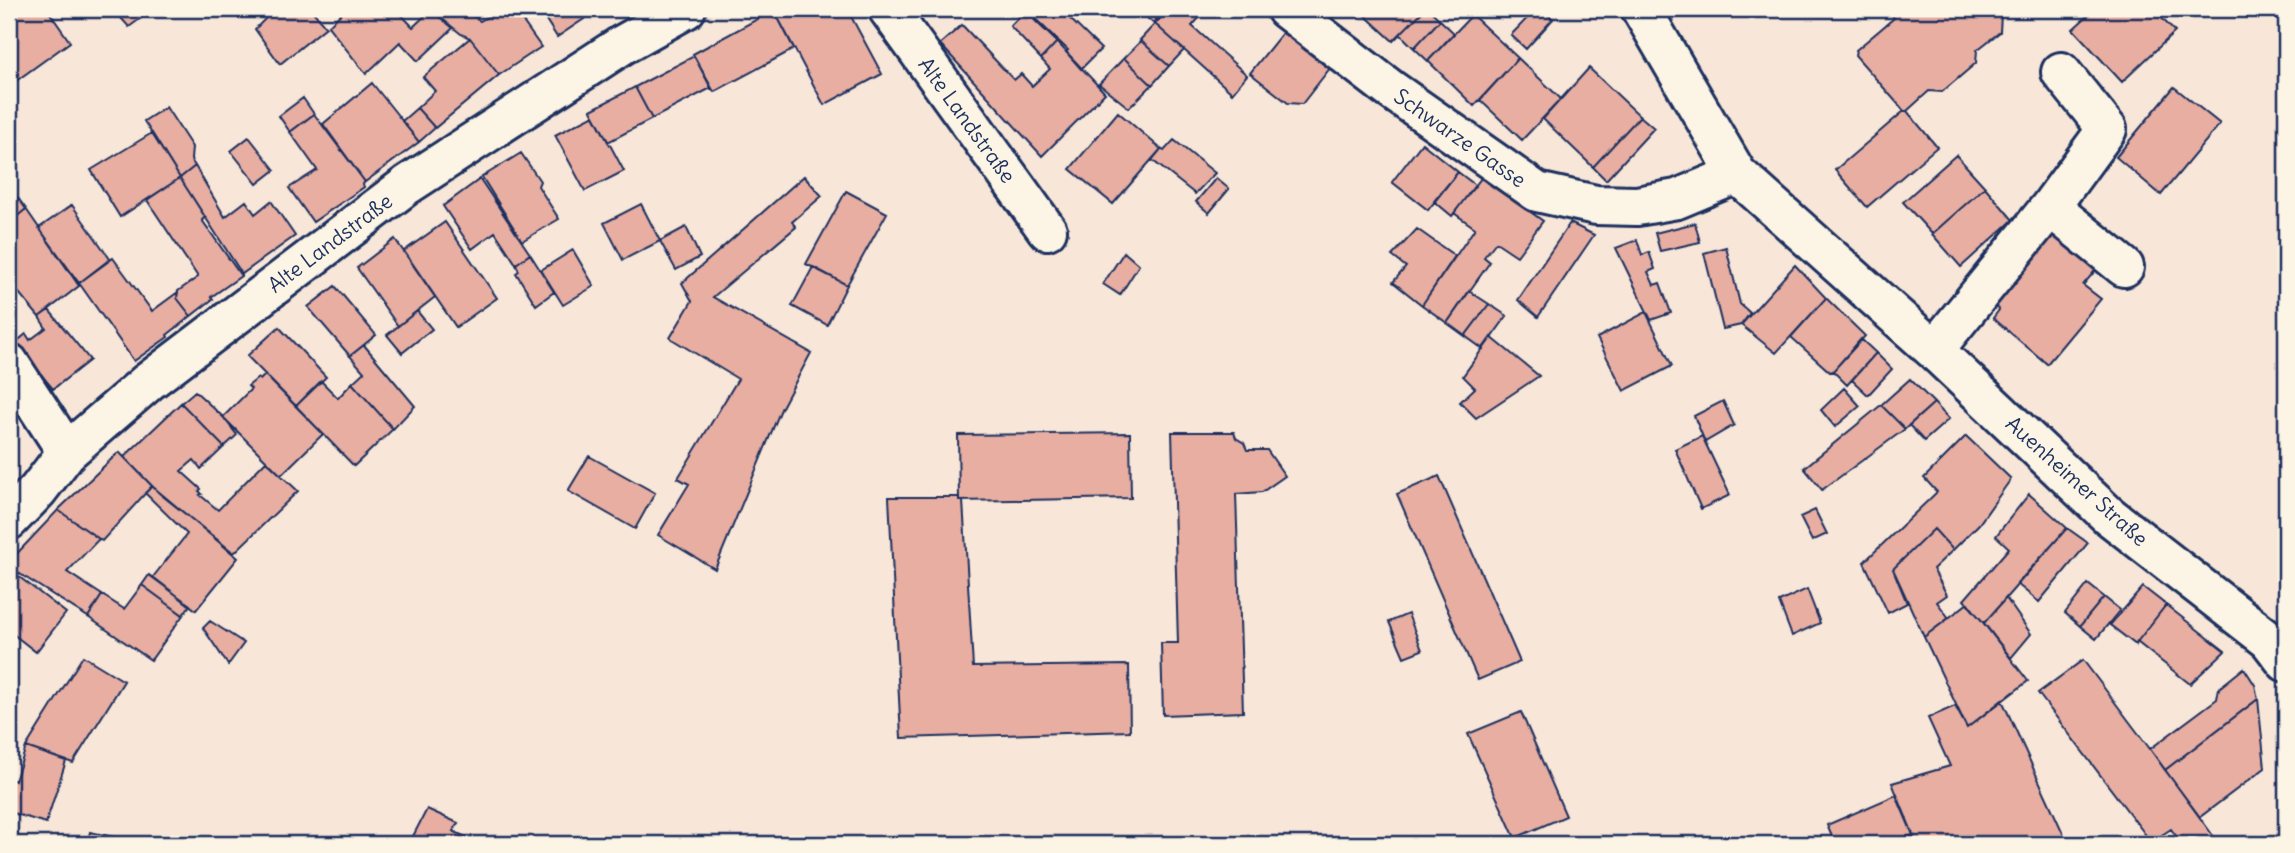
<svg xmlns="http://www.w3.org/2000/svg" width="2295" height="853" font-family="Delius,sans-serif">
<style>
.building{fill:#e8aea2;stroke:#1b2f5e;stroke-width:2}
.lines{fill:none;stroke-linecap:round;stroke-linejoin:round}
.minor-casing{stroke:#1b2f5e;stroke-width:44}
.minor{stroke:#fcf5e5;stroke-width:38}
.labels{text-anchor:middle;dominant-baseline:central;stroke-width:5;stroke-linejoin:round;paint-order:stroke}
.street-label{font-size:21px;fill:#1b2f5e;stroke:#fcf5e5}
</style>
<rect width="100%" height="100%" fill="#f8e7d8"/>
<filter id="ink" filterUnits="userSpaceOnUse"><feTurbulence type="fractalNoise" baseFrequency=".0143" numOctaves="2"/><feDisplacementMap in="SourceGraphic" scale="14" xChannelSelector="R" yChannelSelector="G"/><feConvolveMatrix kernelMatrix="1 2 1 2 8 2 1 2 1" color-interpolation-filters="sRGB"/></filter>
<g filter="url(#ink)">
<path class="building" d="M 9,9 L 47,9 L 70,42 L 9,86 Z
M 113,9 L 145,9 L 148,13 L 129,27 Z
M 275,9 L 311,9 L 326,27 L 280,64 L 255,29 Z
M 346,9 L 396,9 L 413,27 L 431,10 L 453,28 L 418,61 L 400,42 L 366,74 L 328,26 Z
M 430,9 L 464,9 L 480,21 L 501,9 L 514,9 L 541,47 L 499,75 L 470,38 L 461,34 Z
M 539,9 L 599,9 L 557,37 Z
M 777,9 L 847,9 L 882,74 L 824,105 L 774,10 Z
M 1025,9 L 1060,9 L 1101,49 L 1081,69 L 1066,52 L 1068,50 Z
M 1137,9 L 1166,9 L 1153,23 Z
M 1169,9 L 1191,9 L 1200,17 L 1192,26 L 1247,75 L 1232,93 L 1155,24 Z
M 1358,9 L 1425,9 L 1393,41 Z
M 1425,9 L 1429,9 L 1440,20 L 1414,48 L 1400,34 Z
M 1536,9 L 1542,9 L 1553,19 L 1526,49 L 1511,35 Z
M 1888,9 L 2009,9 L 2001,15 L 2000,32 L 1977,50 L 1976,63 L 1942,92 L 1929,91 L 1907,111 L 1904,111 L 1855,55 L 1856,50 L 1894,18 Z
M 2095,9 L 2140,9 L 2143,12 L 2146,9 L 2153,9 L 2175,32 L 2122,82 L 2073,29 Z
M 774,10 L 794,49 L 714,92 L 693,54 Z
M 1025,11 L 1057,42 L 1041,59 L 1010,26 Z
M 1472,15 L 1518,58 L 1474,106 L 1428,61 Z
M 1440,20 L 1454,33 L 1428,61 L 1414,48 Z
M 1155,24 L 1184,50 L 1169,66 L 1140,40 Z
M 962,25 L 1014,80 L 1021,74 L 1032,86 L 1050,69 L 1041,59 L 1057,42 L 1105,93 L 1042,156 L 940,44 Z
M 1287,27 L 1334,63 L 1302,104 L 1288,103 L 1250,73 Z
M 470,38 L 499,75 L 435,128 L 417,108 L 435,91 L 423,77 Z
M 1141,41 L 1169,66 L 1152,85 L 1124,58 Z
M 694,56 L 711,88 L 652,119 L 635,87 Z
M 1124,58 L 1152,85 L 1129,108 L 1099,84 Z
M 1518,58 L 1561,99 L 1522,140 L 1480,100 Z
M 1589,68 L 1640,116 L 1593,167 L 1543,119 Z
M 372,83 L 419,142 L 365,182 L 323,124 Z
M 635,87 L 652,119 L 608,142 L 591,110 Z
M 2174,87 L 2220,124 L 2161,195 L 2116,157 Z
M 303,98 L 314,114 L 290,132 L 279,116 Z
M 166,107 L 192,147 L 191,160 L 195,166 L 180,178 L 144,121 Z
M 417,108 L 435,128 L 419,142 L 402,121 Z
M 1904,111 L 1907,111 L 1937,147 L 1867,207 L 1835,170 Z
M 1118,112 L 1161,149 L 1113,204 L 1070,169 Z
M 314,114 L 365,182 L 363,184 L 364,187 L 313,222 L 289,188 L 317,170 L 290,132 Z
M 594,115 L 624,171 L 585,191 L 555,135 Z
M 1640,116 L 1654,128 L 1606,180 L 1593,167 Z
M 152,133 L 180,178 L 120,217 L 91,170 Z
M 249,137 L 275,170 L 257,184 L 231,151 Z
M 1174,140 L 1215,173 L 1195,194 L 1152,160 L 1161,149 L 1164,151 Z
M 1422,143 L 1458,172 L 1428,210 L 1392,182 Z
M 521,153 L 540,181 L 538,186 L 559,219 L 522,241 L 482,177 Z
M 1956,155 L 1985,187 L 1932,234 L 1903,202 Z
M 195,166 L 225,217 L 246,201 L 255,214 L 271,201 L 295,236 L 242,274 L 180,178 Z
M 1458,172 L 1475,185 L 1452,216 L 1434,201 Z
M 804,176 L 822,196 L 792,222 L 796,227 L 713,297 L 811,353 L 781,409 L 715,569 L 658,535 L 689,484 L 678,478 L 738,379 L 670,338 L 692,301 L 682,283 Z
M 1482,177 L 1543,221 L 1517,256 L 1496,242 L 1484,257 L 1490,262 L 1447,323 L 1422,305 L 1475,228 L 1454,213 Z
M 180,178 L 205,217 L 202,220 L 241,276 L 211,297 L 213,299 L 191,316 L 177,298 L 178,291 L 198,277 L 147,200 Z
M 1216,178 L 1229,189 L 1209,213 L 1196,202 Z
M 480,179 L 530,254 L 516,264 L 495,232 L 472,249 L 443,206 Z
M 10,187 L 26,209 L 9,223 L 9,188 Z
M 1985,187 L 2013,220 L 1961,267 L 1932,234 Z
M 846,191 L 887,213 L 847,285 L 806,264 Z
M 641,204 L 660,241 L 623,260 L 604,223 Z
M 72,205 L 110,259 L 79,283 L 39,228 Z
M 26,209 L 79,286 L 39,317 L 9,281 L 9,223 Z
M 445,222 L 497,298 L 456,327 L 404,251 Z
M 1570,223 L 1594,235 L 1538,317 L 1518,300 Z
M 1695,223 L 1700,242 L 1660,251 L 1655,233 Z
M 686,227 L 700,257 L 676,270 L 660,241 Z
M 2056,227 L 2100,265 L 2083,285 L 2101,299 L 2047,364 L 1993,318 L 1999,310 L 1991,304 Z
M 1417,229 L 1455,256 L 1422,305 L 1393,282 L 1406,267 L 1392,256 Z
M 395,239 L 435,297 L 398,326 L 357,268 Z
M 1637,240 L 1642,255 L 1649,252 L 1655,269 L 1648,272 L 1654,285 L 1660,283 L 1671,313 L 1651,320 L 1616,248 Z
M 1726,247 L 1740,304 L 1750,313 L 1741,325 L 1723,329 L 1704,253 Z
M 573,250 L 594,286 L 563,305 L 541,270 Z
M 1124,252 L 1139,265 L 1120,295 L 1103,284 Z
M 530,254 L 554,292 L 536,305 L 516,273 L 519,271 L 516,264 Z
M 113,258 L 152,311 L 178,292 L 177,298 L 191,316 L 167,335 L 168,337 L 134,361 L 79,283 Z
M 1795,265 L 1826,298 L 1776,353 L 1741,325 Z
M 813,267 L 847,285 L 827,325 L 792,306 Z
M 335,286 L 376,335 L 350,356 L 308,307 Z
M 1469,291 L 1489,304 L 1465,336 L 1447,323 Z
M 1826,298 L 1865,336 L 1833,371 L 1830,372 L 1791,337 Z
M 1489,304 L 1507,316 L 1483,349 L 1465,336 Z
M 49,310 L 90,360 L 53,389 L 15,343 L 26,334 L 30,340 L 46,328 L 39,317 Z
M 417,311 L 432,329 L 402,353 L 387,335 Z
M 1646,312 L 1672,366 L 1624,391 L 1597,338 Z
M 279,327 L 326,377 L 296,406 L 247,356 Z
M 1491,337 L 1539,376 L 1476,418 L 1460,402 L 1475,388 L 1463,376 Z
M 1861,339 L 1876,353 L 1847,385 L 1833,371 Z
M 364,345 L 415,406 L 393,429 L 352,383 L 364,372 L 350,356 Z
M 1876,353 L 1892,369 L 1868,395 L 1852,380 Z
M 265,375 L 323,434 L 281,475 L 223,417 L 251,389 L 248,386 L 258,378 L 260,380 Z
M 1910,379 L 1934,403 L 1905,429 L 1881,405 Z
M 321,381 L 338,398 L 352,383 L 393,429 L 354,466 L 296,406 Z
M 1844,388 L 1860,406 L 1835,427 L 1821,410 Z
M 195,391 L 223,417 L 237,435 L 224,447 L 181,403 Z
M 1723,401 L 1734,425 L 1705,442 L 1694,416 Z
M 181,403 L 224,447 L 201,469 L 194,460 L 181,471 L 201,489 L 199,491 L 202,494 L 200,495 L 218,510 L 266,461 L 298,491 L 234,553 L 159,493 L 124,457 Z
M 1934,403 L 1949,419 L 1924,441 L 1909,425 Z
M 1881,405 L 1905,429 L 1822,490 L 1804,468 Z
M 1172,432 L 1234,432 L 1236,438 L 1244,443 L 1247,450 L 1267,450 L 1285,476 L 1262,492 L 1236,494 L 1243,712 L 1163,715 L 1161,643 L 1178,643 Z
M 1130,433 L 1131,498 L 959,501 L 958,435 Z
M 1702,436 L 1730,495 L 1701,509 L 1675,449 Z
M 1966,436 L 2011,479 L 1979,524 L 1953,550 L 1934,529 L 1893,569 L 1907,603 L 1888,613 L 1864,562 L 1937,492 L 1924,478 Z
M 119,452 L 152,486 L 102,541 L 58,510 Z
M 589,456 L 655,493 L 635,529 L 568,491 Z
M 1439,476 L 1520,662 L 1478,680 L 1397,494 Z
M 152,486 L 238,558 L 196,610 L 153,577 L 187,534 L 145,493 Z
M 2029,494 L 2067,528 L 1984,623 L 1964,600 L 2009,548 L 1996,536 Z
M 889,497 L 959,497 L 959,501 L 963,501 L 973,667 L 1129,665 L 1130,731 L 901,738 Z
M 58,510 L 99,539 L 67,572 L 102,595 L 88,617 L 9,567 L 9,562 Z
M 1815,510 L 1827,534 L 1812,541 L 1800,517 Z
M 2067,528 L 2088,543 L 2039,602 L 2017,584 Z
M 1934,529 L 1953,550 L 1933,569 L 1947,595 L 1937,602 L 1949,618 L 1924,637 L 1893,569 Z
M 149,575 L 190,605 L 183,615 L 142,585 Z
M 18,576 L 66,613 L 36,652 L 9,631 L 9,587 Z
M 2088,584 L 2104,597 L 2080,626 L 2065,613 Z
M 142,585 L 183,615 L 151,660 L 88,617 L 102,595 L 124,609 Z
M 2143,587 L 2166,605 L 2137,642 L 2136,645 L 2110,625 Z
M 1807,589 L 1820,623 L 1792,636 L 1779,602 Z
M 2104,597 L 2120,610 L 2096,639 L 2080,626 Z
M 2006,598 L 2031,634 L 2011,658 L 1984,623 Z
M 1968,603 L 2028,681 L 1967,728 L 1924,637 Z
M 2166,605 L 2225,651 L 2190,684 L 2137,642 Z
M 1408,614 L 1422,650 L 1404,657 L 1389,622 Z
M 210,621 L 244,643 L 228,665 L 203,628 Z
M 83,656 L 124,681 L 73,763 L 26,747 Z
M 2083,660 L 2150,749 L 2219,844 L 2182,844 L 2171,829 L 2151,842 L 2038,693 Z
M 2244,668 L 2255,685 L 2258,699 L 2165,770 L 2150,749 L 2217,699 L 2219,688 Z
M 2258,699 L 2265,768 L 2200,817 L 2165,770 Z
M 2002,700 L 2068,844 L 1917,844 L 1892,783 L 1950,766 L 1928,718 L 1955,706 L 1967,728 Z
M 1521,712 L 1566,816 L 1515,838 L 1468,734 Z
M 26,747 L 66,761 L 46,823 L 9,812 L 9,778 L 15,781 Z
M 1896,795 L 1913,835 L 1890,844 L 1835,844 L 1827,825 Z
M 427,809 L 458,823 L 453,831 L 480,844 L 409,844 Z
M 90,832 L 147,844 L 87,844 Z"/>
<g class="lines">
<defs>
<path id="minor" d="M 888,9 L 1047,230
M 1286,9 L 1390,89 L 1537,192 L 1596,205 L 1637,206 L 1677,199 L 1737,174
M 1641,9 L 1737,174 L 1934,350 L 2108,515 L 2269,640 L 2286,662
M 2050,207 L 2124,267
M 1934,350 L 2050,207 L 2107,129 L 2061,72
M 9,363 L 67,452
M 9,520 L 38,490 L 67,452 L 148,382 L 407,185 L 622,45 L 686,9"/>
</defs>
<use href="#minor" class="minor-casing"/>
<use href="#minor" class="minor"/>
</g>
</g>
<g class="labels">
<g class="street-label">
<text transform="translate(967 120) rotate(54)">Alte Landstraße</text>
<text transform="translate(1460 138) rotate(35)">Schwarze Gasse</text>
<text transform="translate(330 243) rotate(-37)">Alte Landstraße</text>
<text transform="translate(2077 481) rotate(42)">Auenheimer Straße</text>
</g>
</g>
<rect width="2295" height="853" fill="none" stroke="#fcf5e5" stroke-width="35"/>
<rect x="18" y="18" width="2260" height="818" fill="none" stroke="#1b2f5e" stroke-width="2.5" filter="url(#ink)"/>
</svg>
